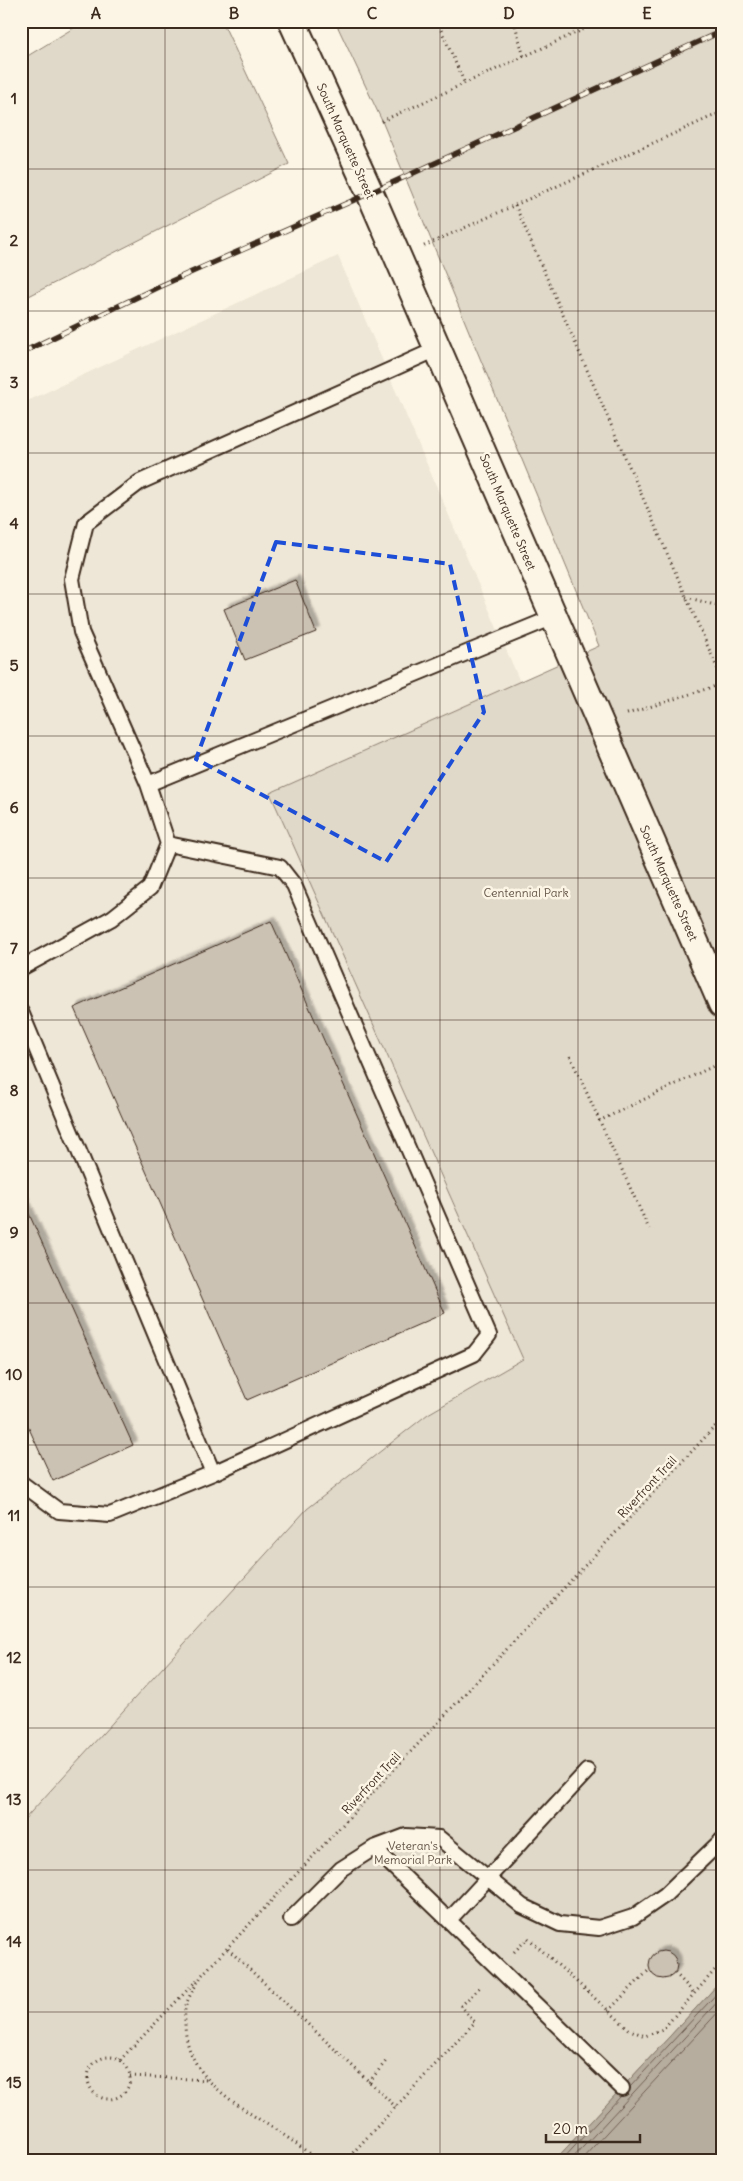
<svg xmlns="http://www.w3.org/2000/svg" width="743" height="2181" font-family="Delius,sans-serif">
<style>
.built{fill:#eee6d6}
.green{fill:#e0d8c8;stroke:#8e8173}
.water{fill:#b7ad9e;stroke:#85796b}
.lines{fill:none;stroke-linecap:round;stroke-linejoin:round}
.shore{stroke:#6d5e51;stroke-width:1}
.building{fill:#ccc2b3;stroke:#3b2a1e;filter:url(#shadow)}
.service-casing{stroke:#3b2a1e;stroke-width:18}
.minor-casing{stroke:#3b2a1e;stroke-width:30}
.path{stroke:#3b2a1e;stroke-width:3;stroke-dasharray:1 4;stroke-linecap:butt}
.service{stroke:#fcf5e5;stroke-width:14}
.minor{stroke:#fcf5e5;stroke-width:26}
.rail-casing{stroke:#3b2a1e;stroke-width:5.5}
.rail{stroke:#fcf5e5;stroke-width:4;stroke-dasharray:11;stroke-linecap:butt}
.marked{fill:none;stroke:#1d4ed8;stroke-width:4;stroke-dasharray:10 6;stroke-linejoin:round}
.grid{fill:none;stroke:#3b2a1e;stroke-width:1;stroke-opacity:0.55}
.labels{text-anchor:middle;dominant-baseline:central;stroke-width:5;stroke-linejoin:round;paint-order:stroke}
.street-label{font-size:12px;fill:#3b2a1e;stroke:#fcf5e5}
.park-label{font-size:12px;fill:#645648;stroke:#fcf5e5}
.neatline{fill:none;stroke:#3b2a1e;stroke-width:2}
.grid-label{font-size:16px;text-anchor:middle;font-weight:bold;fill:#3b2a1e}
</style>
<defs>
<filter id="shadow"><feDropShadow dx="4.5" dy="-4.5" stdDeviation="1" flood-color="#0004"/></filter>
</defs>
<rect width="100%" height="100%" fill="#fcf5e5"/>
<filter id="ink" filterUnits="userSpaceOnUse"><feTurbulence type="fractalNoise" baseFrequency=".02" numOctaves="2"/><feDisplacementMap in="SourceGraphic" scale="10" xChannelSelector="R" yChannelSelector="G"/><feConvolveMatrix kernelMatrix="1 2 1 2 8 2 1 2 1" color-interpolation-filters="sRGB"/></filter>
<g filter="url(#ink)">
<path class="built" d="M 338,256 L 520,682 L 270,793 L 523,1359 L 428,1414 L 307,1509 L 21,1823 L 21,404 Z"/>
<path class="green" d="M 85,21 L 222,21 L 289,164 L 21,300 L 21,60 Z
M 335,21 L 722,21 L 722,1980 L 555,2160 L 21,2160 L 21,1823 L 307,1509 L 428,1414 L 523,1359 L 270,793 L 599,646 L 382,121 Z"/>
<path class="water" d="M 722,1980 L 722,2160 L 555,2160 Z"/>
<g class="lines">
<path class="shore" d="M 630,2087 L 722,1988
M 562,2160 L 621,2096
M 571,2160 L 722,1997
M 581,2160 L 722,2008"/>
</g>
<path class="building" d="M 295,580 L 316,632 L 245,660 L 224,609 Z
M 271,921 L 445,1313 L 247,1400 L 74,1008 Z
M 21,1196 L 133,1445 L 53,1481 L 21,1411 Z
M649 1965a14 14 0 1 1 28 0a14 14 0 1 1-28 0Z"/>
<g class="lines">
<defs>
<path id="service" d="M 148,784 L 554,617
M 21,968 L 112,918 L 150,888 L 168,844 L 148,784 L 81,632 L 72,579 L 86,523 L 140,482 L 437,349
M 21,1012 L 213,1473
M 21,1483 L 59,1511 L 110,1515 L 213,1473 L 474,1354 L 489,1335 L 294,885 L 280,867 L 168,844
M 374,1848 L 622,2088
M 291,1919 L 341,1869 L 374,1848 L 406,1836 L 439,1838 L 522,1906 L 560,1924 L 599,1928 L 633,1917 L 665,1895 L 722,1840
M 449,1920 L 587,1771"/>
<path id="minor" d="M 292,21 L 370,193 L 722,1004"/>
</defs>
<use href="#service" class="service-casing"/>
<use href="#minor" class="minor-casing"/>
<path class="path" d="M 437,21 L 465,84
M 514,21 L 524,57
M 382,121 L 602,21
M 515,205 L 722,679
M 424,246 L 722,112
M 686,597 L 722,607
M 627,714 L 722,684
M 570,1056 L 649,1229
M 599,1121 L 722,1062
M 228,1949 L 396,2107
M 514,1952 L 528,1938 L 630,2030 L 645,2036 L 663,2029 L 722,1962
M 675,1973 L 694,1993
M 608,2011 L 650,1969
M88 2078a21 21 0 1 1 42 0a21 21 0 1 1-42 0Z
M 120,2060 L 198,1979
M 130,2076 L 208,2080
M 369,2082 L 387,2060
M 316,2160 C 273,2118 186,2095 185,2024 C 185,2018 184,2010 186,2005 C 189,1995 197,1984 202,1975 L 722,1419
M 346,2160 L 475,2022 L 461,2006 L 482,1985"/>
<use href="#service" class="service"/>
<use href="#minor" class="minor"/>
<defs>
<path id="rail" d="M 21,353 L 158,287 L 370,193 L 722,31"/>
</defs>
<use href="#rail" class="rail-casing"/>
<use href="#rail" class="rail"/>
</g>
</g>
<path class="marked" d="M 276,542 L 450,564 L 484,712 L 386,862 L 196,759 Z"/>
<path class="grid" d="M 165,21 L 165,2160M 303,21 L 303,2160M 440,21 L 440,2160M 578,21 L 578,2160M 21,169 L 722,169M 21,311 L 722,311M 21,453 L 722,453M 21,594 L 722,594M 21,736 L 722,736M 21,878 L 722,878M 21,1020 L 722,1020M 21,1161 L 722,1161M 21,1303 L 722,1303M 21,1445 L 722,1445M 21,1587 L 722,1587M 21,1728 L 722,1728M 21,1870 L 722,1870M 21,2012 L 722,2012"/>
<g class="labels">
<g class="street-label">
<text transform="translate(346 141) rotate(66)">South Marquette Street</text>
<text transform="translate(508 512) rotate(67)">South Marquette Street</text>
<text transform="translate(669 883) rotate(66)">South Marquette Street</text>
<text transform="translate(647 1487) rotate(-47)">Riverfront Trail</text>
<text transform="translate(371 1783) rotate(-47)">Riverfront Trail</text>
</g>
<g class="park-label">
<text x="526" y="892">Centennial Park</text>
<text x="413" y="1845">Veteran's<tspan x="413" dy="14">Memorial Park</tspan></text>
</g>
</g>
<rect width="743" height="2181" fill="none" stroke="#fcf5e5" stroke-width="55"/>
<path d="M546 2134v8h94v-8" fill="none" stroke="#3b2a1e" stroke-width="2.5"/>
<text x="553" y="2134" font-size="15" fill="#3b2a1e" stroke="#fcf5e5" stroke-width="4" paint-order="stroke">20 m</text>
<rect x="28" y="28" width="688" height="2126" class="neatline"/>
<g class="grid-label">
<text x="96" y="19">A</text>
<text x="234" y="19">B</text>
<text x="372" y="19">C</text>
<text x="509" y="19">D</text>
<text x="647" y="19">E</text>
<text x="14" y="104">1</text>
<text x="14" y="246">2</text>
<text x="14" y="388">3</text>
<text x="14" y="529">4</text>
<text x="14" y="671">5</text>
<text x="14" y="813">6</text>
<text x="14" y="954">7</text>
<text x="14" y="1096">8</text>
<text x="14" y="1238">9</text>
<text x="14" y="1380">10</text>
<text x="14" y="1521">11</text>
<text x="14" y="1663">12</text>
<text x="14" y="1805">13</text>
<text x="14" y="1947">14</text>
<text x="14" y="2088">15</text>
</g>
</svg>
